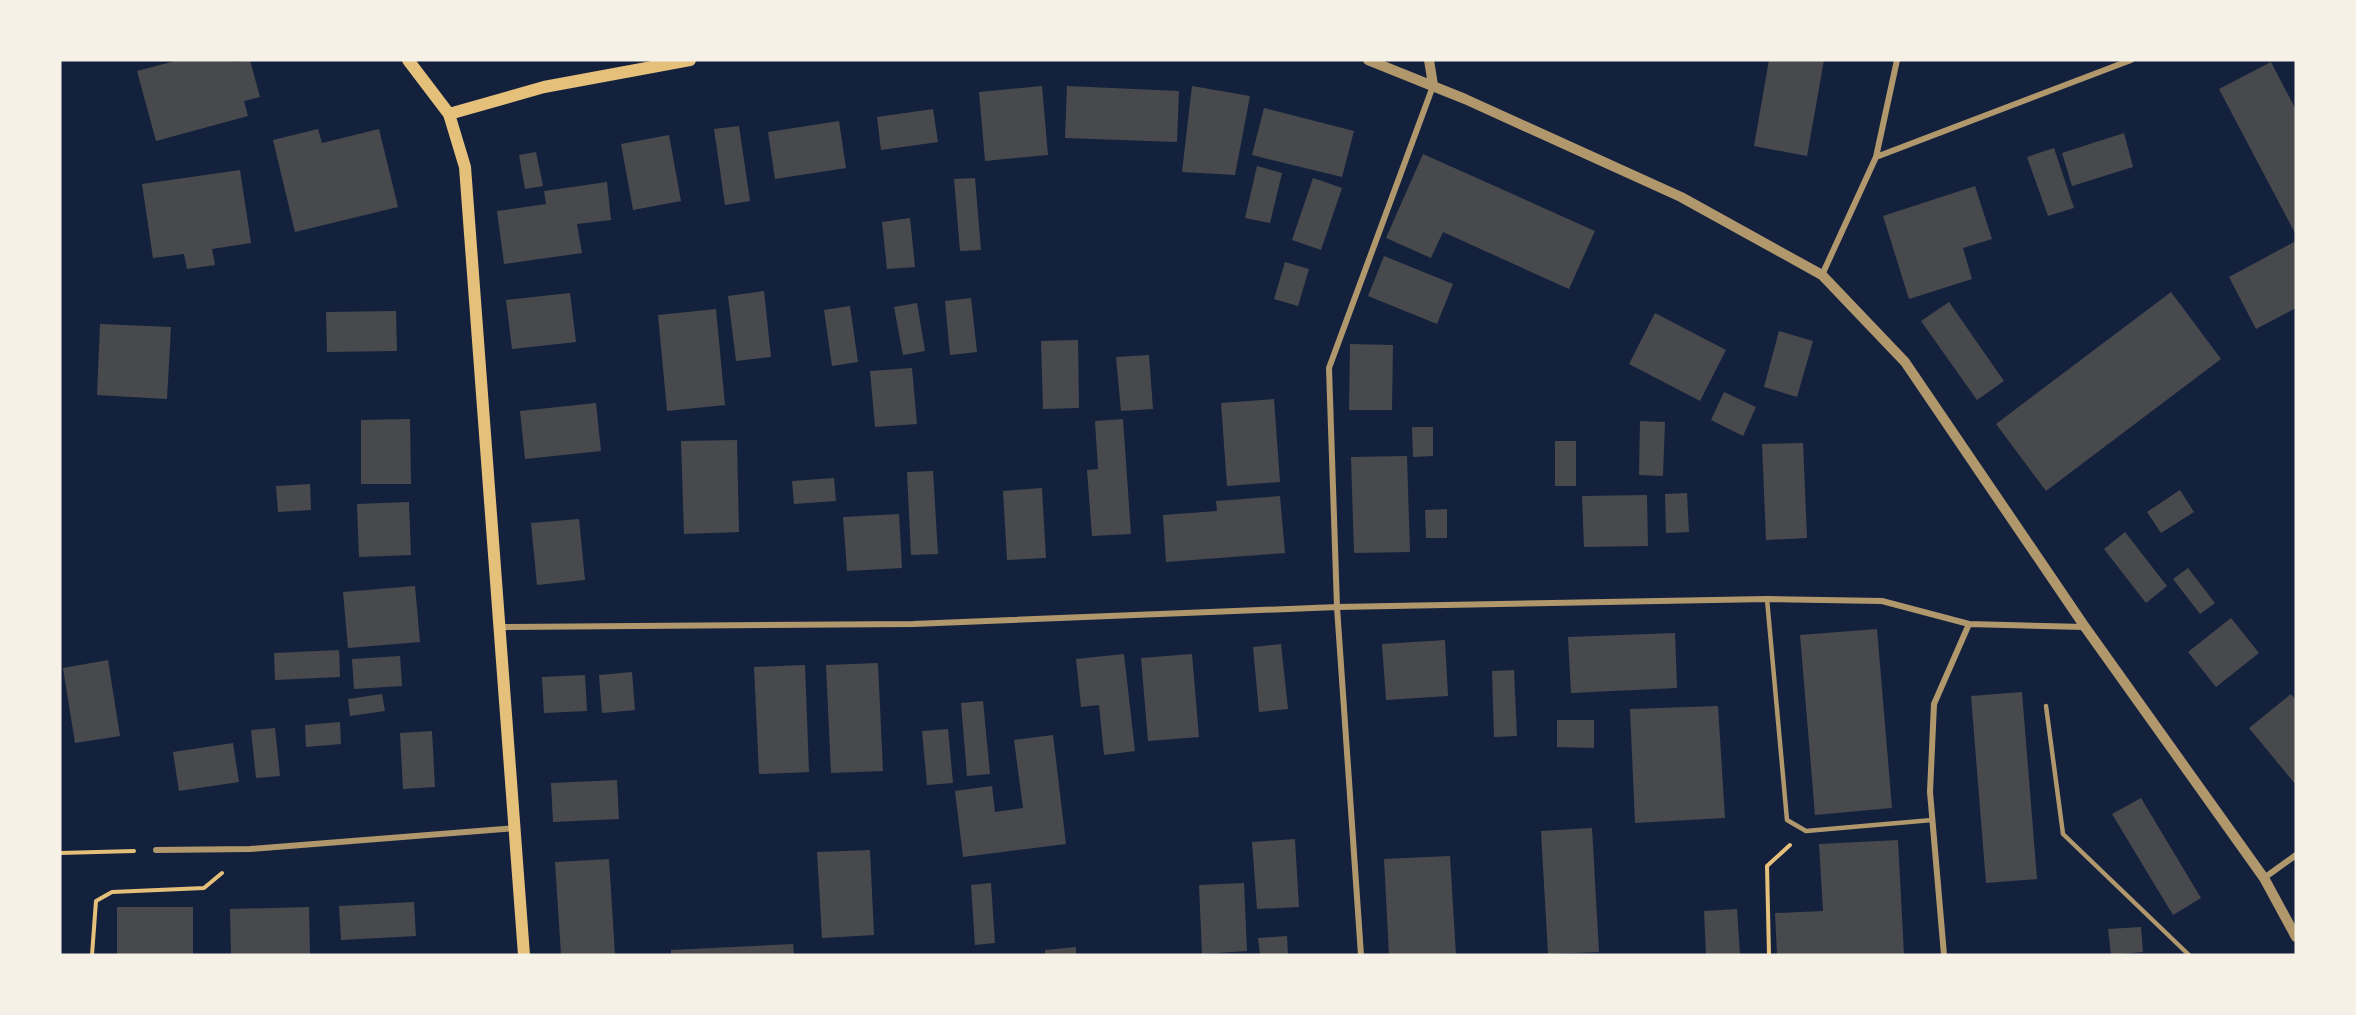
<svg xmlns="http://www.w3.org/2000/svg" width="2356" height="1015" font-family="'Golos Text',sans-serif">
<style>
.building{fill:#48494c}
.lines{fill:none;stroke-linecap:round;stroke-linejoin:round}
.path{stroke:#e5c07b;stroke-width:4}
.service{stroke:#b1986c;stroke-width:4.5}
.minor{stroke:#b1986c;stroke-width:6}
.tertiary{stroke:#b1986c;stroke-width:10}
.secondary{stroke:#e5c07b;stroke-width:12}
</style>
<rect width="100%" height="100%" fill="#14213d"/>
<path class="building" d="M 179,60 L 233,60 L 233,62 L 250,60 L 260,97 L 244,101 L 248,116 L 156,141 L 137,71 Z
M 1769,60 L 1824,60 L 1807,156 L 1754,146 Z
M 2271,62 L 2296,110 L 2296,235 L 2219,89 Z
M 1042,86 L 1048,155 L 985,161 L 979,92 Z
M 1067,86 L 1179,91 L 1177,142 L 1065,138 Z
M 1192,86 L 1250,96 L 1235,175 L 1182,172 Z
M 1264,108 L 1354,131 L 1342,177 L 1252,155 Z
M 933,109 L 938,142 L 881,150 L 877,117 Z
M 839,121 L 846,168 L 775,179 L 768,132 Z
M 739,126 L 750,201 L 725,205 L 714,129 Z
M 318,129 L 322,143 L 379,129 L 398,207 L 295,232 L 273,140 Z
M 2124,133 L 2133,167 L 2072,186 L 2062,153 Z
M 669,135 L 681,201 L 633,210 L 621,144 Z
M 2054,148 L 2074,208 L 2048,216 L 2027,157 Z
M 536,152 L 543,186 L 525,189 L 519,155 Z
M 1423,154 L 1595,231 L 1569,289 L 1443,232 L 1431,258 L 1386,238 Z
M 1257,166 L 1282,173 L 1270,223 L 1245,218 Z
M 240,170 L 251,243 L 212,249 L 215,265 L 187,269 L 184,254 L 153,258 L 142,184 Z
M 975,178 L 981,250 L 960,251 L 954,179 Z
M 1313,178 L 1342,188 L 1321,250 L 1292,240 Z
M 607,182 L 611,220 L 577,224 L 582,253 L 504,264 L 497,211 L 546,204 L 544,191 Z
M 1975,186 L 1992,239 L 1963,248 L 1972,279 L 1909,299 L 1883,216 Z
M 910,218 L 915,267 L 887,269 L 882,222 Z
M 2296,241 L 2296,308 L 2256,329 L 2229,277 Z
M 1384,256 L 1453,284 L 1437,324 L 1368,296 Z
M 1285,262 L 1309,269 L 1298,306 L 1274,299 Z
M 764,291 L 771,357 L 736,361 L 728,296 Z
M 2171,292 L 2221,359 L 2046,491 L 1996,424 Z
M 570,293 L 576,342 L 512,349 L 506,300 Z
M 971,298 L 977,352 L 950,355 L 945,301 Z
M 1949,302 L 2004,381 L 1977,400 L 1921,321 Z
M 917,303 L 925,351 L 903,355 L 894,307 Z
M 850,306 L 858,362 L 832,366 L 824,310 Z
M 716,309 L 725,405 L 667,411 L 658,315 Z
M 396,311 L 397,351 L 327,352 L 326,312 Z
M 1655,313 L 1726,350 L 1700,401 L 1629,364 Z
M 100,324 L 171,327 L 167,399 L 97,395 Z
M 1779,331 L 1813,341 L 1797,397 L 1764,387 Z
M 1078,340 L 1079,408 L 1043,409 L 1041,341 Z
M 1350,344 L 1393,345 L 1392,410 L 1349,410 Z
M 1149,355 L 1153,409 L 1121,411 L 1116,357 Z
M 912,368 L 917,424 L 875,427 L 870,371 Z
M 1724,392 L 1756,407 L 1743,436 L 1711,420 Z
M 1274,399 L 1280,482 L 1227,486 L 1221,403 Z
M 596,403 L 601,451 L 525,459 L 520,411 Z
M 410,419 L 411,484 L 361,484 L 361,420 Z
M 1123,419 L 1131,534 L 1092,536 L 1087,470 L 1098,469 L 1095,421 Z
M 1640,421 L 1665,422 L 1663,476 L 1639,475 Z
M 1412,427 L 1433,427 L 1433,456 L 1413,457 Z
M 737,440 L 739,532 L 684,534 L 681,441 Z
M 1555,441 L 1576,441 L 1576,486 L 1555,486 Z
M 1803,443 L 1807,538 L 1766,540 L 1762,444 Z
M 1407,456 L 1410,552 L 1354,553 L 1351,457 Z
M 933,471 L 938,554 L 911,555 L 907,472 Z
M 834,478 L 836,501 L 794,504 L 792,481 Z
M 310,484 L 311,510 L 278,512 L 276,486 Z
M 1042,488 L 1046,558 L 1007,560 L 1003,491 Z
M 2180,490 L 2194,512 L 2161,533 L 2147,512 Z
M 1687,493 L 1689,532 L 1666,533 L 1665,494 Z
M 1647,495 L 1648,546 L 1584,547 L 1582,496 Z
M 1280,496 L 1285,553 L 1166,562 L 1163,515 L 1217,511 L 1216,501 Z
M 409,502 L 411,555 L 359,557 L 357,504 Z
M 1447,509 L 1447,538 L 1426,538 L 1425,510 Z
M 899,514 L 902,568 L 847,571 L 843,517 Z
M 579,519 L 585,580 L 537,585 L 531,523 Z
M 2125,532 L 2167,586 L 2146,603 L 2104,549 Z
M 2188,568 L 2215,603 L 2200,614 L 2173,579 Z
M 415,586 L 420,642 L 348,648 L 343,592 Z
M 2231,618 L 2259,653 L 2216,687 L 2188,652 Z
M 1877,629 L 1892,808 L 1815,815 L 1800,635 Z
M 1675,633 L 1677,688 L 1571,693 L 1568,637 Z
M 1445,640 L 1448,696 L 1386,700 L 1382,644 Z
M 1281,644 L 1288,709 L 1259,712 L 1253,647 Z
M 339,650 L 340,677 L 275,680 L 274,653 Z
M 1124,654 L 1135,751 L 1104,755 L 1099,705 L 1081,707 L 1076,659 Z
M 1192,654 L 1199,737 L 1148,741 L 1141,658 Z
M 400,656 L 402,686 L 354,689 L 352,659 Z
M 108,660 L 120,736 L 75,743 L 63,668 Z
M 878,663 L 883,771 L 831,773 L 826,665 Z
M 805,665 L 809,772 L 759,774 L 754,667 Z
M 1514,670 L 1517,736 L 1494,737 L 1492,671 Z
M 632,672 L 635,710 L 602,713 L 599,675 Z
M 585,675 L 587,711 L 544,713 L 542,677 Z
M 2022,692 L 2037,879 L 1986,883 L 1971,696 Z
M 382,694 L 385,711 L 350,716 L 348,699 Z
M 2291,694 L 2296,700 L 2296,785 L 2249,728 Z
M 983,701 L 990,774 L 967,776 L 961,703 Z
M 1718,706 L 1725,818 L 1635,823 L 1630,709 Z
M 1557,720 L 1594,720 L 1594,748 L 1557,747 Z
M 340,722 L 341,744 L 306,747 L 305,725 Z
M 275,728 L 280,776 L 256,778 L 251,730 Z
M 948,729 L 953,783 L 927,785 L 922,731 Z
M 432,731 L 435,787 L 403,789 L 400,733 Z
M 1053,735 L 1066,844 L 963,857 L 955,791 L 992,786 L 995,812 L 1023,808 L 1014,740 Z
M 233,743 L 239,782 L 179,791 L 173,752 Z
M 617,780 L 619,819 L 553,822 L 551,783 Z
M 2141,798 L 2201,898 L 2173,915 L 2112,814 Z
M 1592,828 L 1599,952 L 1548,954 L 1541,831 Z
M 1295,839 L 1299,907 L 1257,909 L 1252,842 Z
M 1898,840 L 1904,955 L 1777,955 L 1775,913 L 1823,911 L 1819,844 Z
M 870,850 L 874,935 L 822,938 L 817,852 Z
M 1450,856 L 1456,955 L 1389,955 L 1384,859 Z
M 609,859 L 615,955 L 561,955 L 555,862 Z
M 991,883 L 995,943 L 975,945 L 971,885 Z
M 1244,883 L 1247,951 L 1202,954 L 1199,885 Z
M 414,902 L 416,936 L 341,940 L 339,906 Z
M 117,907 L 193,907 L 193,955 L 117,955 Z
M 309,907 L 310,955 L 231,955 L 230,909 Z
M 1737,909 L 1740,955 L 1706,955 L 1704,911 Z
M 2141,927 L 2143,952 L 2111,955 L 2108,929 Z
M 1287,936 L 1288,955 L 1260,955 L 1258,938 Z
M 793,944 L 794,955 L 671,955 L 671,950 Z
M 1076,947 L 1076,955 L 1045,955 L 1045,950 Z"/>
<g class="lines">
<path class="path" d="M 60,853 L 134,851
M 92,955 L 96,901 L 112,892 L 204,888 L 222,873
M 1769,955 L 1767,866 L 1790,845"/>
<path class="service" d="M 1767,599 L 1787,820 L 1806,831 L 1932,820
M 2046,706 L 2063,834 L 2189,955"/>
<path class="minor" d="M 1876,157 L 1897,60
M 1822,275 L 1876,157 L 2131,60
M 500,627 L 913,624 L 1337,607 L 1767,599 L 1882,601 L 1969,624 L 2085,627
M 156,850 L 250,849 L 515,828
M 2264,878 L 2296,855
M 1361,955 L 1337,607 L 1329,368 L 1433,86
M 1944,955 L 1930,792 L 1934,704 L 1969,624"/>
<path class="tertiary" d="M 1368,60 L 1465,99 L 1681,197 L 1822,275 L 1905,362 L 2085,627 L 2264,878 L 2296,937
M 1429,60 L 1433,85"/>
<path class="secondary" d="M 408,60 L 449,114 L 465,167 L 524,955
M 449,114 L 544,87 L 690,60"/>
</g>
<rect width="2356" height="1015" fill="none" stroke="#f6f1e7" stroke-width="123"/>
</svg>
